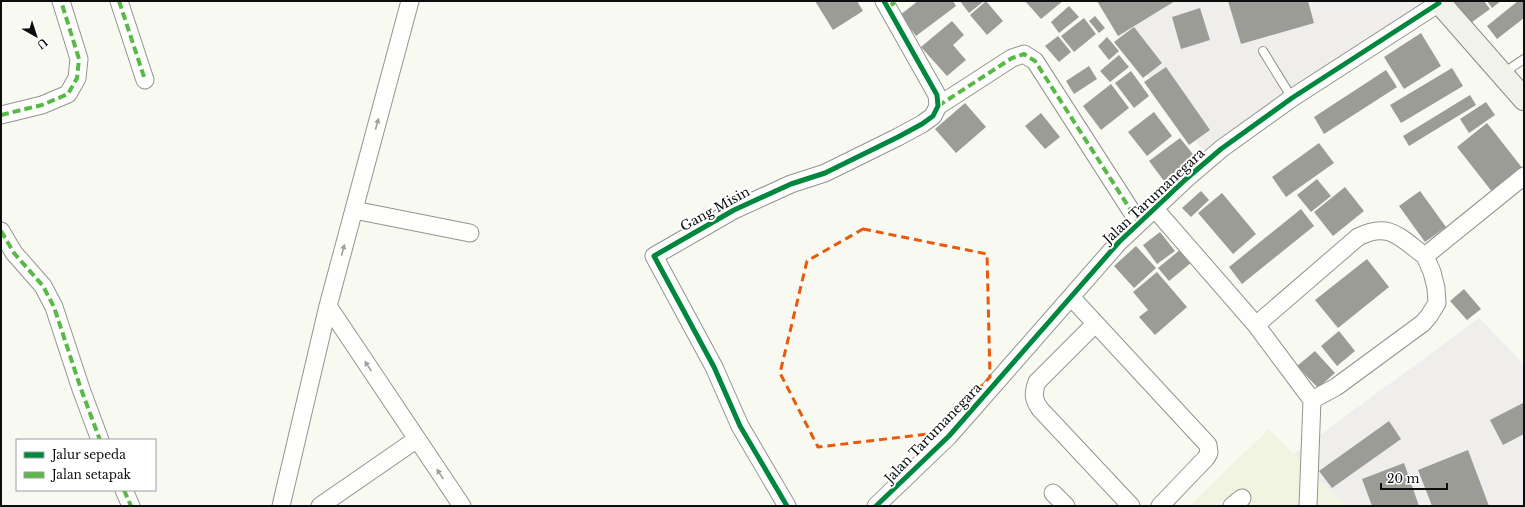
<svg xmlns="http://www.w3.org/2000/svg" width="1525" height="507" font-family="'Libre Baskerville',serif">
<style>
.industrial{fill:#f0eded}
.farmland{fill:#f0f4e0}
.building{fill:#9c9c97}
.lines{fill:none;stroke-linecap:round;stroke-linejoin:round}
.service-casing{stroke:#939490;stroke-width:10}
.minor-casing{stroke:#939490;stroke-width:19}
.secondary-casing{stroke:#898a87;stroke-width:24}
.service{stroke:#fefefd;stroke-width:8}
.minor{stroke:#fefefd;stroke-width:17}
.secondary{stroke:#f1f3ea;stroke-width:22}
.quiet{stroke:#58b947;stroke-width:4;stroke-dasharray:8 4;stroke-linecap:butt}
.cycleway-casing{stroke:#fff;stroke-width:8}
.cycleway{stroke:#00873e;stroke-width:5}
.oneway{fill:#9e9e9d}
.marked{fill:none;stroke:#e8590c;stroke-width:3;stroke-dasharray:8 5;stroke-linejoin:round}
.labels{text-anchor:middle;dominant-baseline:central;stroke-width:4;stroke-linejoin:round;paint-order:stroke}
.street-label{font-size:13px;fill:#0d0d0d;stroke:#fff}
</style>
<rect width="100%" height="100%" fill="#f8faf2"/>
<path class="industrial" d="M 1099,1 L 1434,1 L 1305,78 L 1203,150 L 1118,36 Z
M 1479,318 L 1524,364 L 1524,506 L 1346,506 L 1294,454 Z"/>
<path class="farmland" d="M 1269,429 L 1346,506 L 1189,506 Z"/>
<path class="building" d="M 815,1 L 857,1 L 863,11 L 833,30 Z
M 918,1 L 953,1 L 956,6 L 916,36 L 900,15 Z
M 960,1 L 984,1 L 969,13 Z
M 986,1 L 1003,21 L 987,35 L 970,15 Z
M 1025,1 L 1063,1 L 1041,19 Z
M 1097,1 L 1175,1 L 1118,36 Z
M 1228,1 L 1308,1 L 1314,23 L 1241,44 Z
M 1451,1 L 1484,1 L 1490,9 L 1468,25 Z
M 1487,1 L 1501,1 L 1492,8 Z
M 1518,1 L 1524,1 L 1524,18 L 1497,39 L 1487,26 Z
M 1069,6 L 1079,17 L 1059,33 L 1051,22 Z
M 1200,8 L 1210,40 L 1181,49 L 1172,17 Z
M 1095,16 L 1105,28 L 1099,33 L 1089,21 Z
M 1084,18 L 1096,34 L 1074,52 L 1061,36 Z
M 952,21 L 964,35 L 953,45 L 966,60 L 947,76 L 921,47 Z
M 1134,27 L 1162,63 L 1143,78 L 1114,42 Z
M 1421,33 L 1441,66 L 1404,89 L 1384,57 Z
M 1058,36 L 1071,52 L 1059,62 L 1045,46 Z
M 1107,37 L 1119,51 L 1109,60 L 1098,46 Z
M 1119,55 L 1129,67 L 1110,82 L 1100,71 Z
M 1089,66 L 1097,79 L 1074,94 L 1066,81 Z
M 1166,67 L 1210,130 L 1189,145 L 1144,82 Z
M 1452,68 L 1463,86 L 1401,123 L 1390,105 Z
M 1386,70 L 1397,87 L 1324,134 L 1314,117 Z
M 1131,71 L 1149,96 L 1134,108 L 1115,83 Z
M 1111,84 L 1129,108 L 1101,130 L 1083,106 Z
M 1470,95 L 1476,105 L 1409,146 L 1403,136 Z
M 1486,102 L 1495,115 L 1469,133 L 1460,119 Z
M 965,103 L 986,127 L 956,153 L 935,129 Z
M 1154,112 L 1172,136 L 1147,156 L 1128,132 Z
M 1041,113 L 1060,137 L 1045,149 L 1025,126 Z
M 1487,123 L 1523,169 L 1493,193 L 1457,147 Z
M 1180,138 L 1196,158 L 1164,181 L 1149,161 Z
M 1319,143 L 1334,163 L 1286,197 L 1272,177 Z
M 1317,179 L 1331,196 L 1311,212 L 1297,195 Z
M 1345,187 L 1364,211 L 1333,236 L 1314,212 Z
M 1201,191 L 1209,200 L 1191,217 L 1182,208 Z
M 1420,191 L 1446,227 L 1425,242 L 1399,206 Z
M 1222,193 L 1256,234 L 1233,254 L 1198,213 Z
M 1301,209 L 1314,226 L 1242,284 L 1229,267 Z
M 1160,232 L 1175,251 L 1157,264 L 1143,245 Z
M 1136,246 L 1156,268 L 1134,288 L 1114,266 Z
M 1181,249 L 1192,262 L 1169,281 L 1158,268 Z
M 1367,259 L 1389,287 L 1338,328 L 1315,300 Z
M 1157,272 L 1187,307 L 1155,335 L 1139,317 L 1148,310 L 1133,292 Z
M 1464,289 L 1481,309 L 1467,320 L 1450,301 Z
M 1339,331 L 1355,351 L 1337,366 L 1321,346 Z
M 1315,351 L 1335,373 L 1318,388 L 1297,366 Z
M 1523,403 L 1524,434 L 1503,445 L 1490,420 Z
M 1389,421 L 1401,439 L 1332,488 L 1319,471 Z
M 1468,450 L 1489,506 L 1432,506 L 1418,470 Z
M 1404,463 L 1419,506 L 1372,506 L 1362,479 Z"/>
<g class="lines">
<defs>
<path id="service" d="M 1263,51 L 1292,98
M 1502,74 L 1524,59"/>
<path id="minor" d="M 119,1 L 145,80
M 410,1 L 328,306 L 462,506
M 938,106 L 1012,58 L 1024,54 L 1035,61 L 1139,223
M 1,115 L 42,105 L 68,94 L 77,78 L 79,59 L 61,1
M 1155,209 L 1256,325
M 354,210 L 470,233
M 1,231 L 14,253 L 43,286 L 54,307 L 81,389 L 100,440
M 1071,297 L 1208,445 L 1209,453 L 1206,458 L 1160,506
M 1095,324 L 1037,382 C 1033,393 1033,399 1040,409 L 1131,506
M 1312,400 L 1336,387 L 1423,323 L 1429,316 L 1437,303 L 1436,288 L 1432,272 L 1425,256 L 1524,176
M 124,490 L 131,506
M 1053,493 L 1066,506
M 281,506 L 328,306
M 320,506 L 417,439
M 787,506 L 740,426 L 714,367 L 654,256 L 734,210 L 791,184 L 825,173 L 898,137 L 922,124 L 933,116 L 938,106 L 937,95 L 884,1
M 876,506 L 949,436 L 1119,242 L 1186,179 L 1221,149 L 1292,98 L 1439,3
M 1232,506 L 1242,498
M 1308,506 L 1312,400 L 1256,325 L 1358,237 C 1390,221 1400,238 1425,256"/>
<path id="secondary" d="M 1438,1 L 1524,99"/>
</defs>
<use href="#service" class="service-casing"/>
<use href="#minor" class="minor-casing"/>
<use href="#secondary" class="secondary-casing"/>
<use href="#service" class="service"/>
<use href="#minor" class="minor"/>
<use href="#secondary" class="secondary"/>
<path class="quiet" d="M 119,1 L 145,80
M 888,7 L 897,1
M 938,106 L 1012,58 L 1024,54 L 1035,61 L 1139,223
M 1,115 L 42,105 L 68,94 L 77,78 L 79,59 L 61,1
M 1,231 L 14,253 L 43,286 L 54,307 L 81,389 L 100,440
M 124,490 L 131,506"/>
<defs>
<path id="cycleway" d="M 787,506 L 740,426 L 714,367 L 654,256 L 734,210 L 791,184 L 825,173 L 898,137 L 922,124 L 933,116 L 938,106 L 937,95 L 884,1
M 876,506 L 949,436 L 1119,242 L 1186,179 L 1221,149 L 1292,98 L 1439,3"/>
</defs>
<use href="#cycleway" class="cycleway-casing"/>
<use href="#cycleway" class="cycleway"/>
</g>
<defs><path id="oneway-solid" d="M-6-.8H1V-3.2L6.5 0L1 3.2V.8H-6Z"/></defs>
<g class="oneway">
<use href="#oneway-solid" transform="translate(377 124) rotate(-75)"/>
<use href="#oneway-solid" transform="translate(343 250) rotate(-75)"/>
<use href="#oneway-solid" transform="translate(368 366) rotate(-124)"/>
<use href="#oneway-solid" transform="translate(440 474) rotate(-124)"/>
</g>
<path class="marked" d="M 863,229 L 987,254 L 990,377 L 937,433 L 818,447 L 780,373 L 807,261 Z"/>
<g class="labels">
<g class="street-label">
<text transform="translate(1154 196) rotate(-43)">Jalan Tarumanegara</text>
<text transform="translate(715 209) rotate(-29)">Gang Misin</text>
<text transform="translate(933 433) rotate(-46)">Jalan Tarumanegara</text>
</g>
</g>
<rect width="1525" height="507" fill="none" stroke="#0d0d0d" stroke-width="4"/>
<rect x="16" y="439" width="140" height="52" fill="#ffffff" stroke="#9e9e9e"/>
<rect x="24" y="452" width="20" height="6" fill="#00873e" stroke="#9e9e9e"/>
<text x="52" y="459" font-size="12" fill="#0d0d0d">Jalur sepeda</text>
<rect x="24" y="472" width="20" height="6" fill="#58b947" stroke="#9e9e9e"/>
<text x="52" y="479" font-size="12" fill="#0d0d0d">Jalan setapak</text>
<g transform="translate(36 36) rotate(141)" stroke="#ffffff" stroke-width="3" paint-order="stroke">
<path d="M0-3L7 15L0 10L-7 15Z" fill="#0d0d0d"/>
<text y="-6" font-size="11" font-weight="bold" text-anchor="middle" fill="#0d0d0d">U</text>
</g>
<path d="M1381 483v6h66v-6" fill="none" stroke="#0d0d0d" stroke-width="2"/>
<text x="1387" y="483" font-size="12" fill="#0d0d0d" stroke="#ffffff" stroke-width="3" paint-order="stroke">20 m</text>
</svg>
